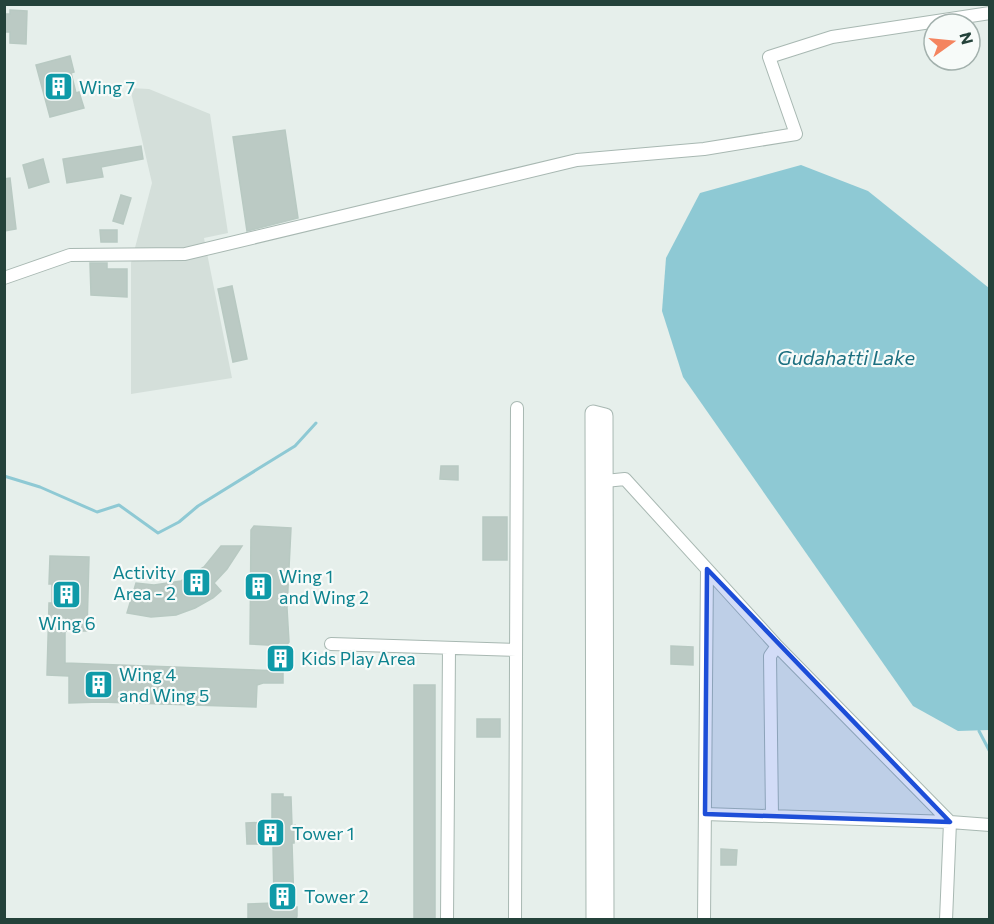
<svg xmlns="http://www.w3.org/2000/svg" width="994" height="924" font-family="Commissioner,sans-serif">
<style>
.built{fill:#d4dfda}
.water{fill:#8ec9d4}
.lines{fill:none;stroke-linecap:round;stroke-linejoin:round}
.stream{stroke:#8ec9d4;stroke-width:3}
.building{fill:#bbcac4;stroke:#b8c9c2;stroke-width:1.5}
.minor-casing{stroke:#a8b8b2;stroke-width:14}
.tertiary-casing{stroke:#a8b8b2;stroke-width:17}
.minor{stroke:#fff;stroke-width:12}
.tertiary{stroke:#fff;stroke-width:15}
.marked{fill:#1d4ed8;fill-opacity:0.2;stroke:#1d4ed8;stroke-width:4.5;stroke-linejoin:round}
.labels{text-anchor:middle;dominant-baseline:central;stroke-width:4.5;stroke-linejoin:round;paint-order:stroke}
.culture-label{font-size:18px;fill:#0d838f;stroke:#f7fbf9;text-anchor:start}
.water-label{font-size:20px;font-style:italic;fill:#1c6f80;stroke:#f7fbf9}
</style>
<rect width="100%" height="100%" fill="#e6efeb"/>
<path class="built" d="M 130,88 L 149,89 L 210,114 L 228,233 L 204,238 L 232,378 L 131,394 L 131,263 L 152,183 Z"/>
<path class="water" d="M 801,165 L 868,191 L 989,288 L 989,730 L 958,731 L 913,706 L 683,377 L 662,311 L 666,258 L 700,193 Z"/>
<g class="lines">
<path class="stream" d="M 4,476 L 40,487 L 97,512 L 119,505 L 158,533 L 179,522 L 198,506 L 295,446 L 316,423
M 979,731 L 990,752"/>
</g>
<path class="building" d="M 10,10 L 27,11 L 26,44 L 10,43 L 10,32 L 4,32 L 4,14 L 10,14 Z
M 70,56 L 74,72 L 71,73 L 76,93 L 79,92 L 84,108 L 50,117 L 36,65 Z
M 285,130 L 298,218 L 247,231 L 233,137 Z
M 141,146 L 143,159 L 101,167 L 103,177 L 67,183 L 63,159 Z
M 43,159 L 49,182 L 29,188 L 23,165 Z
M 10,178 L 16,229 L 4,231 L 4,179 Z
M 121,195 L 131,198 L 123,224 L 113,221 Z
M 100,230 L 117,230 L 117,242 L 101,242 Z
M 90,263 L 107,263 L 107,269 L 127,269 L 127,297 L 91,295 Z
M 232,286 L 247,359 L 233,362 L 218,289 Z
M 441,466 L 458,466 L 458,480 L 440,479 Z
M 483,517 L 507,517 L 507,560 L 483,560 Z
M 254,526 L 291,528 L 287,608 L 289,642 L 286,646 L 250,644 L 251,530 Z
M 221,546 L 242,546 L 227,569 L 214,583 L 221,591 L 213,598 L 195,608 L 176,615 L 151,617 L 127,613 L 136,583 L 154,585 L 181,581 L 204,567 Z
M 50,556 L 89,557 L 87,631 L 65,631 L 65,663 L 283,671 L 283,683 L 263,683 L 257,685 L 256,707 L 100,702 L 69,703 L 69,676 L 47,675 L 49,603 L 52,603 L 52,584 L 49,584 Z
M 671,646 L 693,647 L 693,665 L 671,664 Z
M 414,685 L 435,685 L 435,919 L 414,919 Z
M 477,719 L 500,719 L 500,737 L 477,737 Z
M 272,794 L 283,794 L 283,797 L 291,797 L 292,826 L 295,825 L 294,843 L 292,843 L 294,907 L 297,907 L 297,916 L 296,920 L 248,920 L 248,904 L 274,903 L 273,844 L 247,844 L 246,823 L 272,822 Z
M 721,849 L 737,850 L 736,865 L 721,865 Z"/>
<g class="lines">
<defs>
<path id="minor" d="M 4,278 L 70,255 L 185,254 L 577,160 L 704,149 L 796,134 L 769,57 L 832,37 L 990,13
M 605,481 L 625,479 L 777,646 L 950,822 L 946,920
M 331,644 L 516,650
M 705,814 L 950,822 L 990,825
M 772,816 L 770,656 L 777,646
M 447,920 L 449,648
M 515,920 L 517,408
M 704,920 L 707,569"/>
<path id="tertiary" d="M 594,920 L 593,413 L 605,416 L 606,920"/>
</defs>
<use href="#minor" class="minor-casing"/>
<use href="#tertiary" class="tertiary-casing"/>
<use href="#minor" class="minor"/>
<use href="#tertiary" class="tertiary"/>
</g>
<path class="marked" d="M 707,569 L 950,822 L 705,814 Z"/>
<defs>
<symbol id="building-square" viewBox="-11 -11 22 22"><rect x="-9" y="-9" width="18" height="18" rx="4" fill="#0f9aa8" stroke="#f7fbf9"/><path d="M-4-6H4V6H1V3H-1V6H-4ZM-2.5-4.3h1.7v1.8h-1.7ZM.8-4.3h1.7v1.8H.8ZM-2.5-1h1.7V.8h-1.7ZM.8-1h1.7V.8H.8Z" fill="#fff"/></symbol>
</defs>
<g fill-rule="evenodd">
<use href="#building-square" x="42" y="70" width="33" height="33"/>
<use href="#building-square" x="180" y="566" width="33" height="33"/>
<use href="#building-square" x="242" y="570" width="33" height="33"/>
<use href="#building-square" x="50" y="578" width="33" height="33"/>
<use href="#building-square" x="264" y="642" width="33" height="33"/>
<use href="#building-square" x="82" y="668" width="33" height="33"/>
<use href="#building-square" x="254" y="816" width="33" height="33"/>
<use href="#building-square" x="266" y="880" width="33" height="33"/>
</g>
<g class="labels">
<g class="culture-label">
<text x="79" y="87">Wing 7</text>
<text x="176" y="572" text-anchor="end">Activity<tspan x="176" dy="21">Area - 2</tspan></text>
<text x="279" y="576">Wing 1<tspan x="279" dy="21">and Wing 2</tspan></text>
<text x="67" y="623" text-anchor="middle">Wing 6</text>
<text x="301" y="658">Kids Play Area</text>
<text x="119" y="674">Wing 4<tspan x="119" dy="21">and Wing 5</tspan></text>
<text x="292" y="833">Tower 1</text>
<text x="304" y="896">Tower 2</text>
</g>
<g class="water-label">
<text x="846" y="357">Gudahatti Lake</text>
</g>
</g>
<rect width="994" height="924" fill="none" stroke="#24423a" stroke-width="12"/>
<g transform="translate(952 42) rotate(75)"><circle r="28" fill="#f7fbf9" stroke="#a3b1ad" stroke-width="1.5"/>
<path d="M0-4.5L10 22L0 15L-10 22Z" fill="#f4845f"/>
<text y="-9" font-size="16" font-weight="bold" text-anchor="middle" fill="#24423a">N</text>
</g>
</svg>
